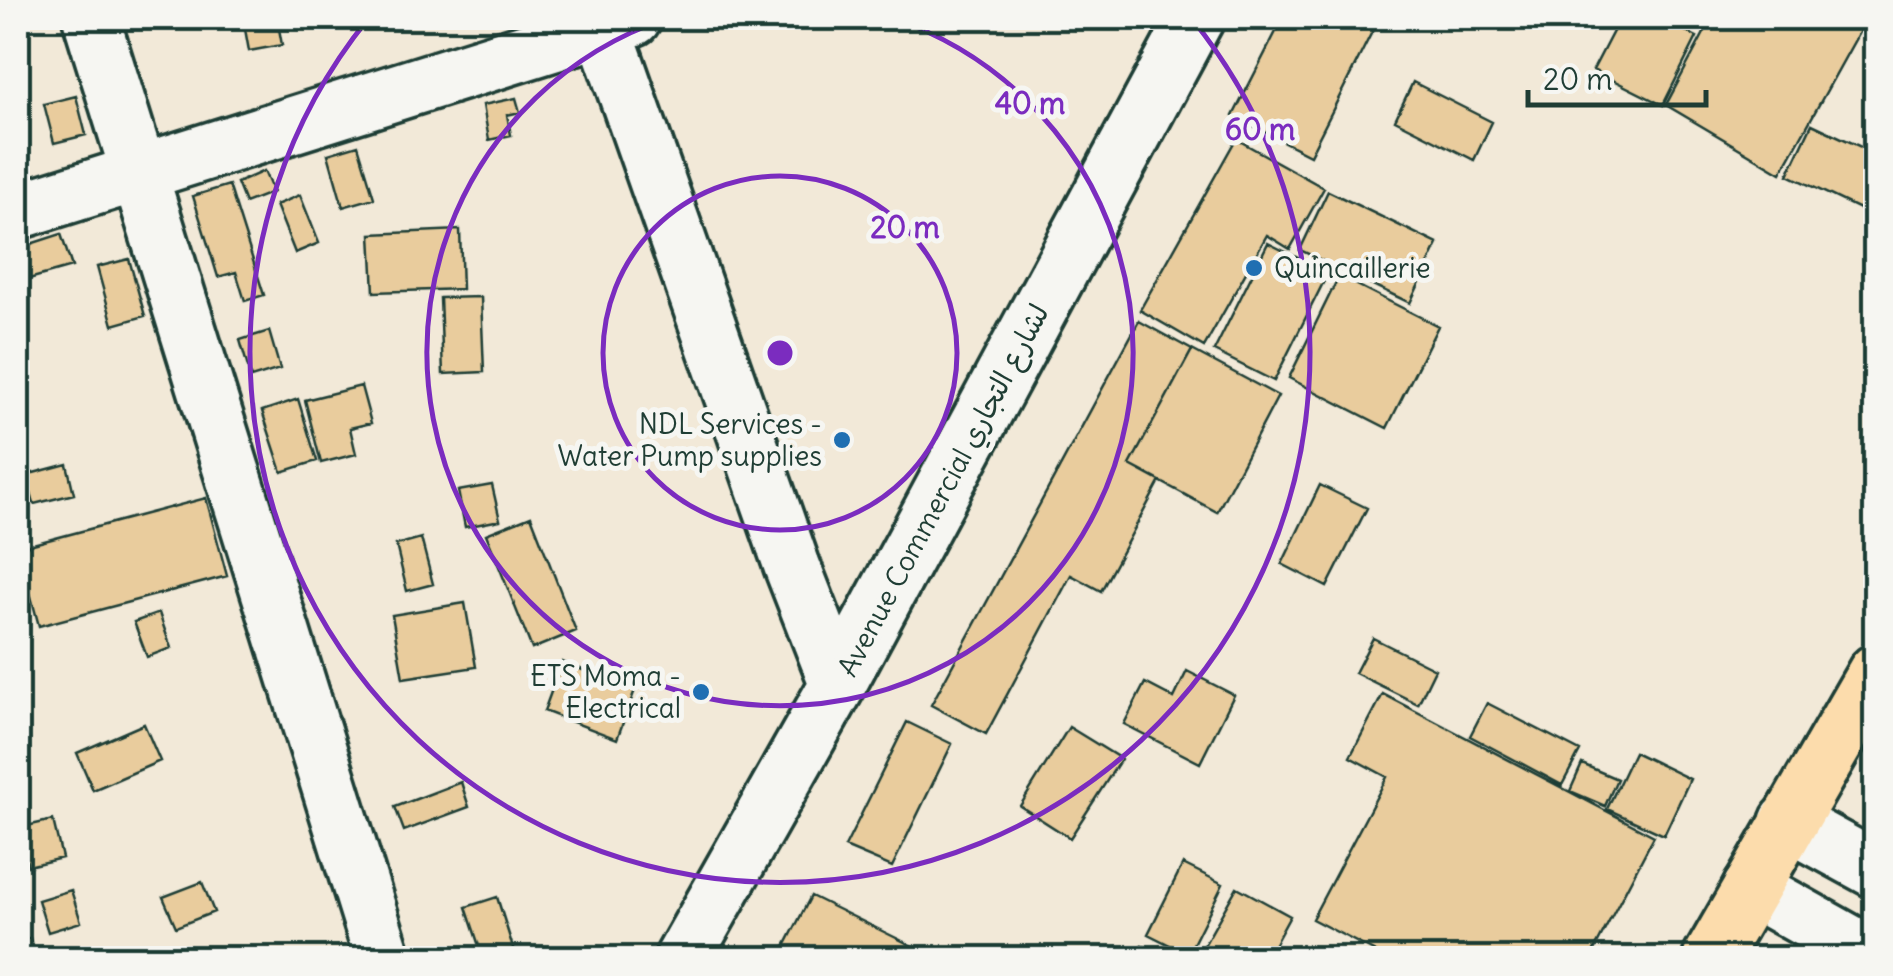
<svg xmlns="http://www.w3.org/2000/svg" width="1893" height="976" font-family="Delius,'Playpen Sans Arabic',sans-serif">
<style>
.building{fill:#e9cc9d;stroke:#1f3d34;stroke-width:2.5}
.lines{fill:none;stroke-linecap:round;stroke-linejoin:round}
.minor-casing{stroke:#1f3d34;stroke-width:62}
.major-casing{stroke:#1f3d34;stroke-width:62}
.minor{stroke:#f6f6f2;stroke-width:55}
.major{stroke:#fcdcac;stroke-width:55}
.ring{fill:none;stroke:#7b2cbf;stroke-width:5}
.poi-dot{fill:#1f6fb2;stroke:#f6f6f2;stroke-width:4}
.labels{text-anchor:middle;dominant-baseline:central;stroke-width:10;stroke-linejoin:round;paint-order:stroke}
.poi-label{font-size:28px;fill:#1f3d34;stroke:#f6f6f2;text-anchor:end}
.street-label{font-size:28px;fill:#1f3d34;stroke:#f6f6f2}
.centre{fill:#7b2cbf;stroke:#f6f6f2;stroke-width:5}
.ring-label{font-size:30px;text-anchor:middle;font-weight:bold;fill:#7b2cbf;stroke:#f6f6f2;stroke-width:10;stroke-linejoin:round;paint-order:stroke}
</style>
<rect width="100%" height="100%" fill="#f2e9d8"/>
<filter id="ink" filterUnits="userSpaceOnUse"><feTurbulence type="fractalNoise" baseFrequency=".01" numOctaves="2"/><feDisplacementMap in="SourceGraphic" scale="20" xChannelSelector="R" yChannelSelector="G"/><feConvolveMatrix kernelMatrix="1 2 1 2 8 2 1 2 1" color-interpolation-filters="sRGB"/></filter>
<g filter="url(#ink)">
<path class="building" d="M 140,18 L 178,18 L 143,27 Z
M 243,18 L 277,18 L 282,45 L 249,51 Z
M 1283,18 L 1379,18 L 1310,155 L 1233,116 Z
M 1620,18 L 1659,18 L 1697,37 L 1663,105 L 1593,70 Z
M 1712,18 L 1867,18 L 1781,173 L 1666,105 Z
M 1413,82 L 1492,122 L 1474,160 L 1395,120 Z
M 76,96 L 86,135 L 54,143 L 44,104 Z
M 516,98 L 520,112 L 507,115 L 511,135 L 489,140 L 483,105 Z
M 1812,124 L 1876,154 L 1876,217 L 1788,175 Z
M 1236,139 L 1324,188 L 1290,249 L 1267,235 L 1204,347 L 1140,310 Z
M 358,145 L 374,198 L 343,207 L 328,154 Z
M 264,171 L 273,192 L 245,203 L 237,183 Z
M 229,185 L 264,295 L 245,301 L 236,272 L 218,277 L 193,196 Z
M 1328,191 L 1438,244 L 1410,303 L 1300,250 Z
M 300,195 L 319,243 L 295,253 L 276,205 Z
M 460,230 L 462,289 L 374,292 L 371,234 Z
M 61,234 L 72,267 L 18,282 L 18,248 Z
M 1268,243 L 1328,273 L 1274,381 L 1214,351 Z
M 129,259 L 145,316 L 113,325 L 97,267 Z
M 1339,276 L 1438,326 L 1387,428 L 1289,378 Z
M 481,297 L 484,372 L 443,374 L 440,298 Z
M 1139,321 L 1192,350 L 1130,465 L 1160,481 L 1101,591 L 1071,575 L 986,734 L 931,705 Z
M 269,331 L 280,369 L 251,378 L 240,340 Z
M 18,339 L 29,380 L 18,383 Z
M 1192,350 L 1278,396 L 1217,512 L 1130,465 Z
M 361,386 L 371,423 L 350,428 L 356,454 L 321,463 L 305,400 Z
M 298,399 L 317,461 L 282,472 L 262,411 Z
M 67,464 L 74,494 L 34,504 L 26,475 Z
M 492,485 L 500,520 L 465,527 L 458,491 Z
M 1320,485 L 1367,508 L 1327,587 L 1282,564 Z
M 206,498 L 227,576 L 39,626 L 18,548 Z
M 531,516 L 576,631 L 532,649 L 486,534 Z
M 421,538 L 433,584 L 407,591 L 396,545 Z
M 465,603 L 476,667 L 403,678 L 392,615 Z
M 159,613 L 171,648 L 147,657 L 134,622 Z
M 1373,638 L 1435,669 L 1418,704 L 1355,673 Z
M 562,662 L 635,690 L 617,739 L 544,711 Z
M 1187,671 L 1234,695 L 1200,763 L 1124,724 L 1145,683 L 1174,698 Z
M 1383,694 L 1654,836 L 1590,958 L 1387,958 L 1312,919 L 1387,777 L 1350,757 Z
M 1487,703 L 1580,751 L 1562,785 L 1470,736 Z
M 907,722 L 952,744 L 892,867 L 845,847 Z
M 144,724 L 160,761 L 93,790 L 77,753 Z
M 1069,727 L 1121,759 L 1070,838 L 1020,806 Z
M 1634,752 L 1690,779 L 1664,835 L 1607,809 Z
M 1582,764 L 1617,779 L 1605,806 L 1570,791 Z
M 461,782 L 469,807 L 404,831 L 395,807 Z
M 53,820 L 62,858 L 28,866 L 18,828 Z
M 1183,864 L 1223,884 L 1188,954 L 1148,934 Z
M 202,882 L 214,912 L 176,927 L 163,897 Z
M 1237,887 L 1290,916 L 1267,958 L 1197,958 Z
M 71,890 L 81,922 L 48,932 L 38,900 Z
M 811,896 L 937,958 L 779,958 Z
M 497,897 L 515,954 L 500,958 L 483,958 L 466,907 Z
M 30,938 L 35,958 L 18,958 L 18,941 Z
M 1142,945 L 1170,958 L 1135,958 Z"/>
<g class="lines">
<defs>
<path id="minor" d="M 91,18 L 383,958
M 600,18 L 792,566 L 838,684
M 18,211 L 633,18
M 1788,822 L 1876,870
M 1751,888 L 1876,958
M 683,958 L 838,684 L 1196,18"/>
<path id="major" d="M 1711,958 L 1876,672"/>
</defs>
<use href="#minor" class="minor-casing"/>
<use href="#major" class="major-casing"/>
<use href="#minor" class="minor"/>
<use href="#major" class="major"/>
</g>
</g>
<g class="ring">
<circle cx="780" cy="353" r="177"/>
<path d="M892 18A353 353 0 1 1 668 18"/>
<path d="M1192 19A530 530 0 1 1 368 19"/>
</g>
<g class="poi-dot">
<circle cx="1254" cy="268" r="10"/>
<circle cx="842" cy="440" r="10"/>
<circle cx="701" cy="692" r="10"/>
</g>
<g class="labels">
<g class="poi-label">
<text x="1274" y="268" text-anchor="start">Quincaillerie</text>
<text x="822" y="424">NDL Services -<tspan x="822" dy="32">Water Pump supplies</tspan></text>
<text x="681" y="676">ETS Moma -<tspan x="681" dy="32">Electrical</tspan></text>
</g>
<g class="street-label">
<text transform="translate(943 490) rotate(-62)">Avenue Commercial لشارع التجاري</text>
</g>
</g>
<circle cx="780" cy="353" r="15" class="centre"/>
<g class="ring-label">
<text x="1030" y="114">40 m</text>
<text x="1260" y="140">60 m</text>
<text x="905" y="238">20 m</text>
</g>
<rect width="1893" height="976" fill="none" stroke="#f6f6f2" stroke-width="60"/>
<rect x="30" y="30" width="1833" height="916" fill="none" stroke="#1f3d34" stroke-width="4" filter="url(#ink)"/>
<path d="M1528 90v15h178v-15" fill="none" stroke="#1f3d34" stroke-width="5"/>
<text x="1543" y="90" font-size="30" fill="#1f3d34" stroke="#f6f6f2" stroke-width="8" paint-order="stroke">20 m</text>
</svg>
